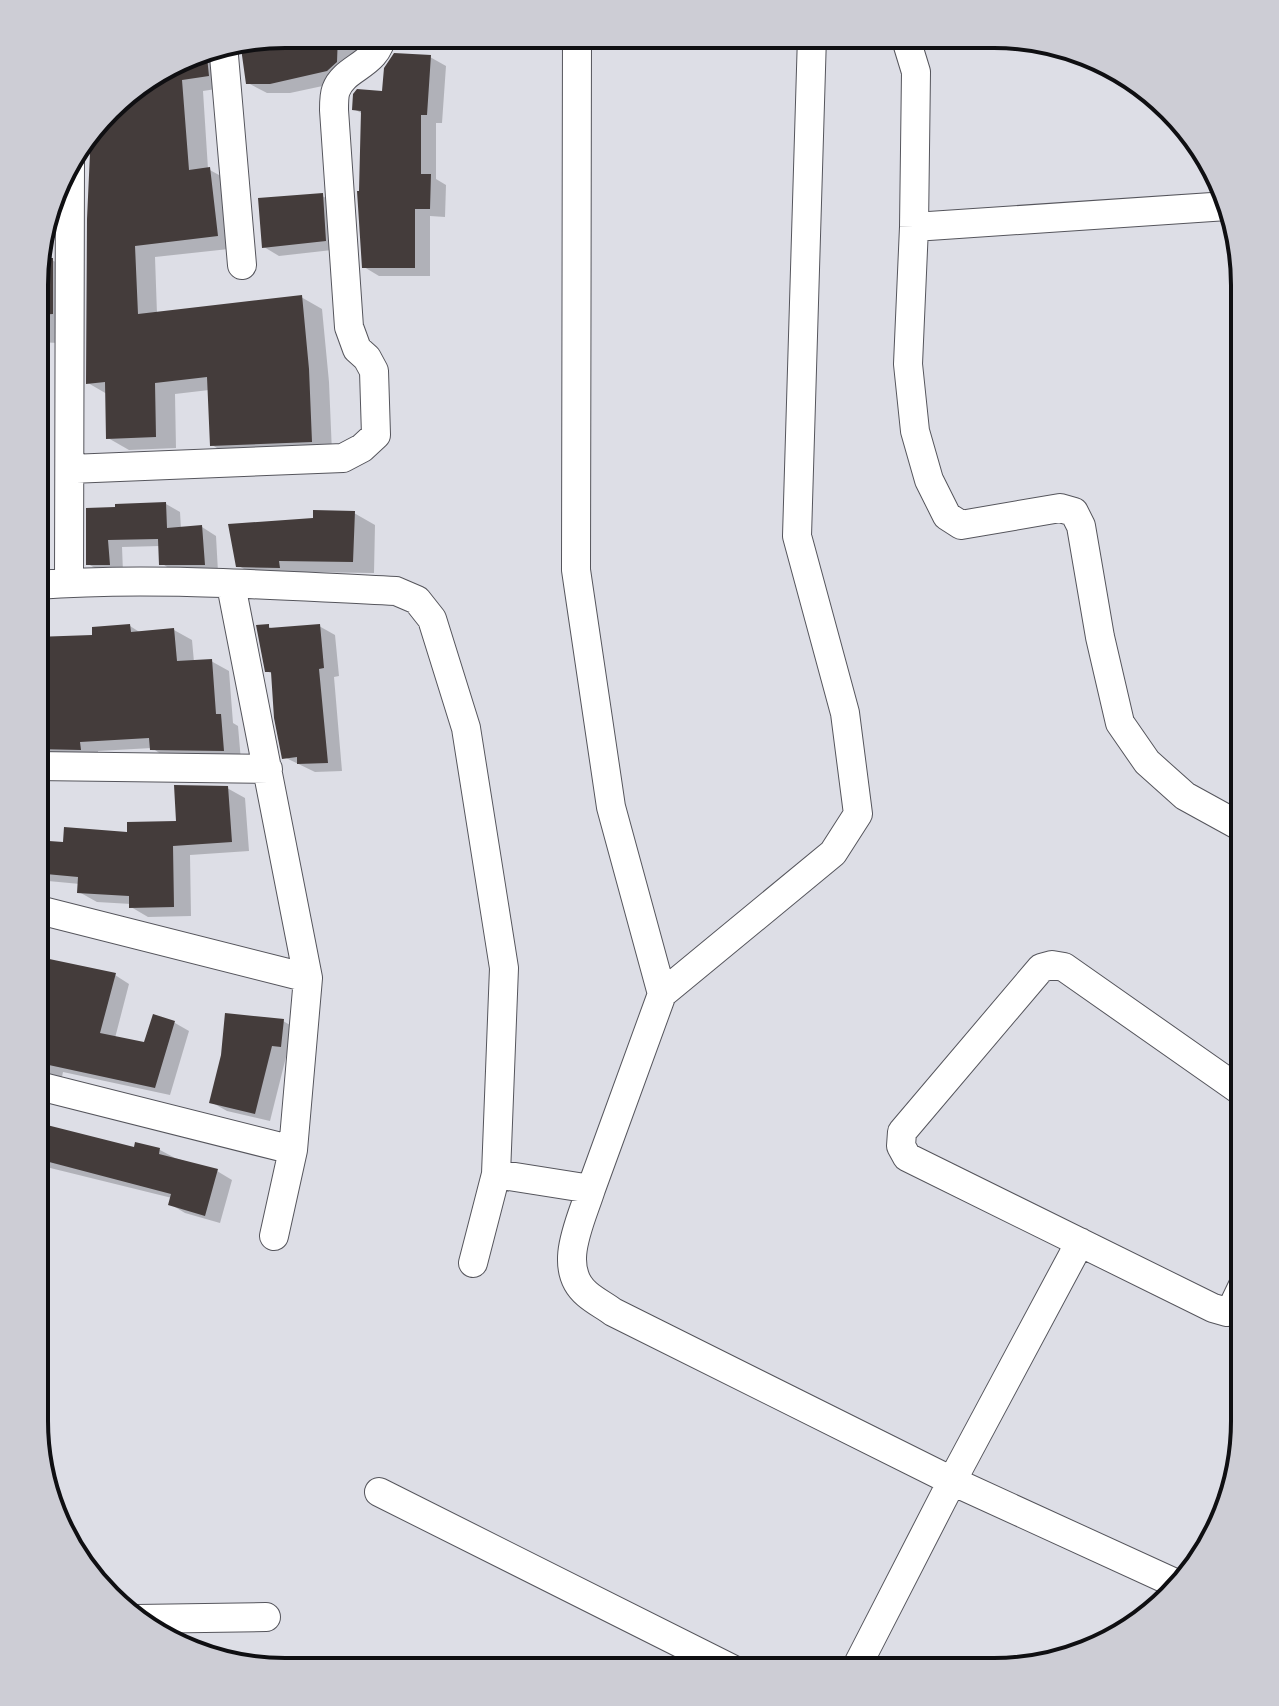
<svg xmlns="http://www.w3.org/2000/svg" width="1279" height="1706" font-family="'Titillium Web',sans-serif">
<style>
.shadow{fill:#0003}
.building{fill:#443c3b}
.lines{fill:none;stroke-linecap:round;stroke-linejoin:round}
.minor-casing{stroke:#55555c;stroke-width:30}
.minor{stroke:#fff;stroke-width:28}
.rim{fill:none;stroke:#0f0f12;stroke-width:4}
</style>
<rect width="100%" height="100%" fill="#dddee6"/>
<path class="shadow" d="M 285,34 L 356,34 L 355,72 L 346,81 L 290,93 L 267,93 L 248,83 L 242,41 Z
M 229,43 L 229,87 L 203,91 L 208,169 L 230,181 L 238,248 L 155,257 L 157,314 L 301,297 L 322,309 L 329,382 L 332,453 L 232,457 L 212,445 L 209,390 L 175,394 L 176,448 L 129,450 L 108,438 L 107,394 L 88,383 L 89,219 L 93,128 L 120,96 L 204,47 Z
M 430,57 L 446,66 L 442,123 L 436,123 L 436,179 L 446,185 L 445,217 L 430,216 L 430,276 L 379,276 L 364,267 L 361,193 L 363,114 L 354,109 L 384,93 Z
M 322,196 L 338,204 L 341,249 L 279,256 L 264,247 Z
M 36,260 L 52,260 L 76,274 L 59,343 L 36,342 Z
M 166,504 L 180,512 L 181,529 L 202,527 L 216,536 L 218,572 L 175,572 L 161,563 L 160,546 L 122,547 L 123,572 L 102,572 L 88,564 L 88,510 Z
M 354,513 L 375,525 L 374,573 L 299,572 L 300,579 L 258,577 L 237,565 L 314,519 Z
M 130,626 L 141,633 L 174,630 L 192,640 L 194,662 L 211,661 L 229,671 L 233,723 L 238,726 L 241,761 L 170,760 L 152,748 L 98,751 L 98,759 L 35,765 L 35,638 L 94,637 Z
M 268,626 L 274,630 L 319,626 L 335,635 L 339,676 L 334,677 L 342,771 L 315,772 L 284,757 L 274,675 L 267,671 Z
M 227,788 L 245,798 L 249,851 L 190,855 L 191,916 L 148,917 L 131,907 L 131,904 L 97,902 L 79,892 L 80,884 L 48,881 L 35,874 L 35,842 L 64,845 L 178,823 Z
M 35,958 L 115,975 L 129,984 L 115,1038 L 146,1045 L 154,1017 L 175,1023 L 189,1031 L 170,1095 L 63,1072 L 62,1077 L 35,1070 Z
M 283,1021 L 299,1030 L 297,1054 L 287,1053 L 270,1121 L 227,1111 L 211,1102 Z
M 35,1125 L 136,1149 L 137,1144 L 160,1150 L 175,1158 L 217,1171 L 232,1180 L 220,1223 L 185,1213 L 170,1204 L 172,1198 L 34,1164 Z"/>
<path class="building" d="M 285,34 L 338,34 L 337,62 L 327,71 L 270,84 L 246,84 L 240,41 Z
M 206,47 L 209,76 L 182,80 L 189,170 L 210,167 L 218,236 L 135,246 L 138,314 L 302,295 L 309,369 L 312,442 L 210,446 L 207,377 L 155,383 L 156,437 L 106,439 L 105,382 L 86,384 L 87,219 L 91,131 L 120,96 Z
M 394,53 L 431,55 L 427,115 L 421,115 L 421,174 L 431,174 L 430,209 L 415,209 L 415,268 L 362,268 L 357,191 L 359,191 L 361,111 L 352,110 L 353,94 L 357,89 L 382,91 L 384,68 Z
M 323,193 L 326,241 L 262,248 L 258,198 Z
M 36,258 L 53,258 L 53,314 L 36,315 Z
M 166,502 L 167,528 L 202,525 L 205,565 L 159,565 L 158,539 L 108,540 L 110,565 L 86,565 L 86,508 L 115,507 L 115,504 Z
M 313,510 L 355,511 L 353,562 L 279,561 L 280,568 L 236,567 L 228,524 L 313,518 Z
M 130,624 L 131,632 L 174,628 L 177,661 L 212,659 L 216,714 L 221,714 L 224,751 L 150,750 L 149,738 L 80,742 L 81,750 L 35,749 L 35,637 L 92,635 L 92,627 Z
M 269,624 L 269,628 L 320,624 L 324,668 L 319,669 L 328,763 L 297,764 L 297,757 L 282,759 L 274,718 L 271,672 L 265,672 L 256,625 Z
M 174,785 L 228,786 L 232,842 L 173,846 L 174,907 L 129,908 L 129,896 L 77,893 L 78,877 L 35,873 L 35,840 L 63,842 L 64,827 L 127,832 L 127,822 L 176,821 Z
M 35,956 L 116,973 L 100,1033 L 144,1042 L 153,1014 L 175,1021 L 155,1088 L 35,1062 Z
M 225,1013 L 284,1019 L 281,1047 L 272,1046 L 255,1114 L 209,1103 L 221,1055 Z
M 35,1122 L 134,1147 L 135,1142 L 160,1148 L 159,1154 L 218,1169 L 205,1216 L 168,1205 L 171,1194 L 34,1158 Z"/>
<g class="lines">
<defs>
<path id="minor" d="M 905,36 L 916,72 L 914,227 L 908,364 L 915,431 L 929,480 L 947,516 L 961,525 L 1060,508 L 1074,512 L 1081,526 L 1100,637 L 1120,723 L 1147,762 L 1185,796 L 1245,829
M 223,44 L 242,265
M 914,227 L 1227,206
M 70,469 L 343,458 L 362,448 L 376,435 L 374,371 L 367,358 L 357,349 L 349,327 L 334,110 C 334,105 334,95 336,90 C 345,66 378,66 382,34
M 69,583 L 70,156
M 36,585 C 153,576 278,586 396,591 L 417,600 L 432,619 L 466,728 L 504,968 L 496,1174 L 591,1189 L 662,994 L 611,807 L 576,570 L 577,35
M 35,766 L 268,769
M 35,909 L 308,978
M 662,994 L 833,853 L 858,814 L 845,713 L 797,536 L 812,36
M 35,1085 L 293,1150 L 308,978 L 231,585
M 591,1189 C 581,1221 556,1268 587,1294 C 595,1301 605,1306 613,1312 L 952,1481 L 1177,1584
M 274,1236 L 293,1150
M 473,1263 L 496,1174
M 1245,1281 L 1234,1304 L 1227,1312 L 1213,1308 L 907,1157 L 901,1146 L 902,1132 L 1041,968 L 1052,965 L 1064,967 L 1245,1094
M 379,1492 L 736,1671
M 136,1619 L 266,1617
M 854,1672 L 952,1481 L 1080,1242"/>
</defs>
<use href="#minor" class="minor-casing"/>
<use href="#minor" class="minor"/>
</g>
<path d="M0 0H1279V1706H0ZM285 48H994A237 237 0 0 1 1231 285V1421A237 237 0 0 1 994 1658H285A237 237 0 0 1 48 1421V285A237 237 0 0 1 285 48Z" fill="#cdcdd5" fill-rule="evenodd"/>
<path class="rim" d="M285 48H994A237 237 0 0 1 1231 285V1421A237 237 0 0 1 994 1658H285A237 237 0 0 1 48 1421V285A237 237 0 0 1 285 48Z"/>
</svg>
